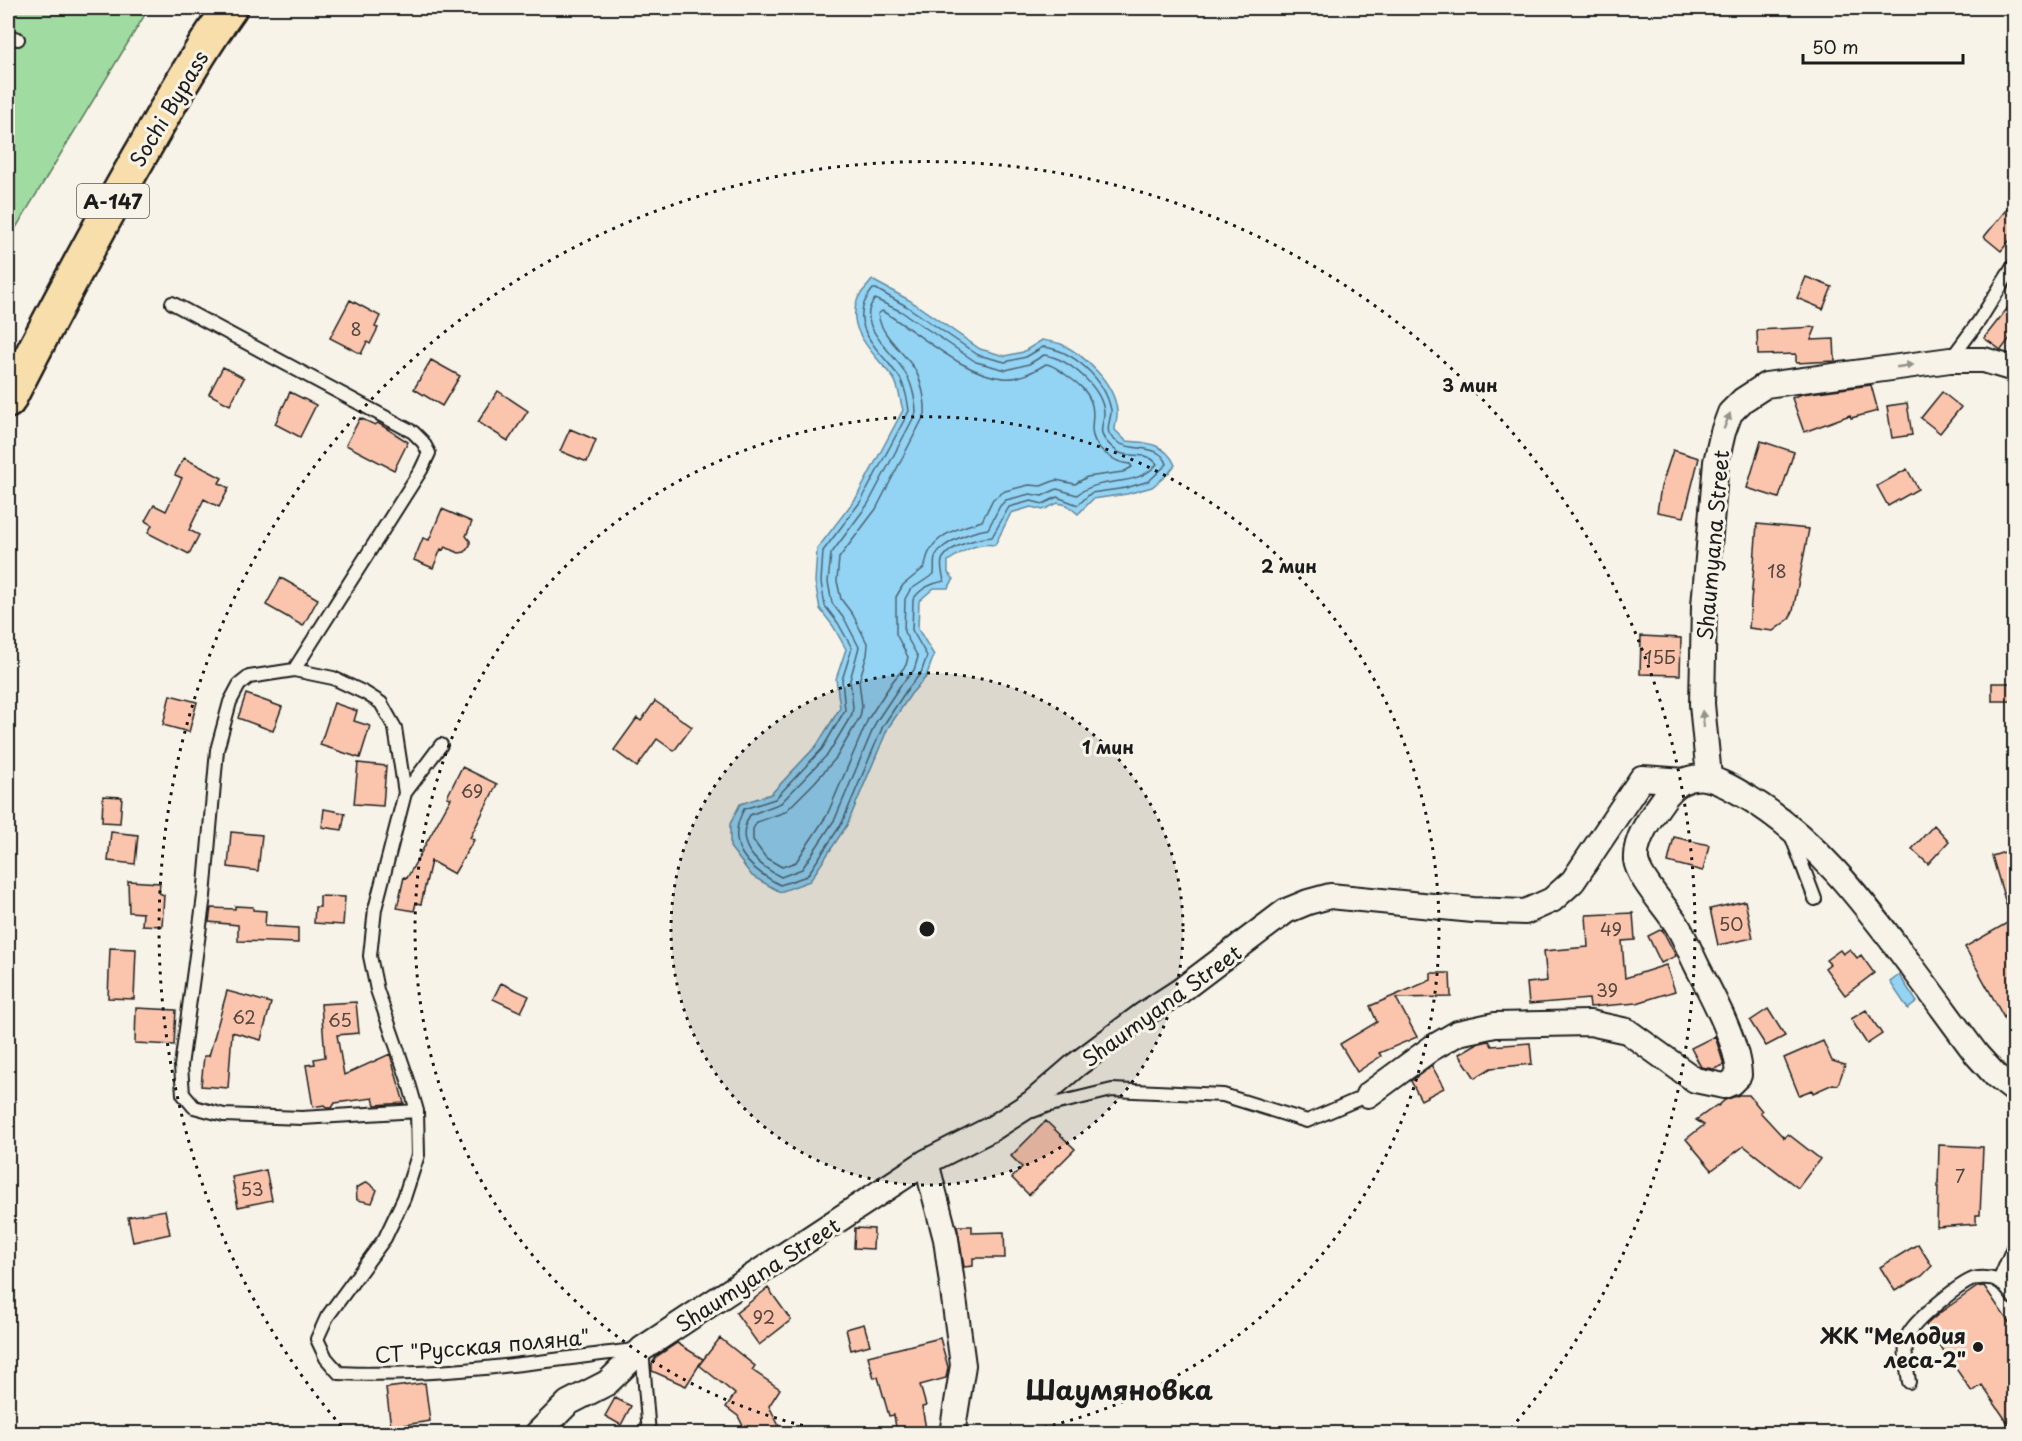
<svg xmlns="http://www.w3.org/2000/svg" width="2022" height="1441" font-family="'Playpen Sans',sans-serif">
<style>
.green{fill:#a0dba1;stroke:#5e7c5e;stroke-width:1.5}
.water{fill:#93d3f4;stroke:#638a9e;stroke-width:1.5}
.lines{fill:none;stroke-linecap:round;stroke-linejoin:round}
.shore{stroke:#4c6572;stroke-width:1.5}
.building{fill:#fbc5ad;stroke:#1c1c1c;stroke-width:1.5}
.service-casing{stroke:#1c1c1c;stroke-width:16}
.minor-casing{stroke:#1c1c1c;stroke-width:28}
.trunk-casing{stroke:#1c1c1c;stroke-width:38}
.service{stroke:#f7f3e8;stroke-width:12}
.minor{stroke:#f7f3e8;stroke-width:24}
.trunk{stroke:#f8deab;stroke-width:33}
.oneway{fill:#94928c}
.ring{fill:none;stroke:#1c1c1c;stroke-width:3;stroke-dasharray:3 6}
.poi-dot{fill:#1c1c1c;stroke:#f7f3e8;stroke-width:2}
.labels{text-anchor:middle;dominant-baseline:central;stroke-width:6;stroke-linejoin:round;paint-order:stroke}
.number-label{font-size:18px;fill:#544640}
.shield{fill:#f7f3e8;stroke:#5e5c59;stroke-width:1.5}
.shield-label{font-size:20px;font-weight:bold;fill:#1c1c1c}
.street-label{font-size:21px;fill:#1c1c1c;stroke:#f7f3e8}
.poi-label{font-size:21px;font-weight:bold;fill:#1c1c1c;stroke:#f7f3e8;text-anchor:end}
.district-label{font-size:27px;font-weight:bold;fill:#1c1c1c;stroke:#f7f3e8}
.centre{fill:#1c1c1c;stroke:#f7f3e8;stroke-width:3}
.ring-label{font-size:18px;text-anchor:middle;font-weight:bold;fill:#1c1c1c;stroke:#f7f3e8;stroke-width:6;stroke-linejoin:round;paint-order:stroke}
</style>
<rect width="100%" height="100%" fill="#f7f3e8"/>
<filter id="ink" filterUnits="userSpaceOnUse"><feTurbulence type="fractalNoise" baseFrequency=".0167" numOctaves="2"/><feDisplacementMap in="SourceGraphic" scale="12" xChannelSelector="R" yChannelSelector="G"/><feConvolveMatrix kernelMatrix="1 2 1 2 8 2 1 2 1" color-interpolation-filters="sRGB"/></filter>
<g filter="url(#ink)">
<path class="green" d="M 8,8 L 149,8 L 8,241 Z"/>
<path class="water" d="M 872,280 L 909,300 L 980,349 L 1005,356 L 1023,352 L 1042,340 C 1048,341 1055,342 1061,344 C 1085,355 1115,384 1117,411 C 1118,417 1115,424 1115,430 L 1126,441 C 1147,442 1166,444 1175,465 L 1168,474 L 1152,487 L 1127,494 L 1093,499 L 1078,514 L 1067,505 L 1058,503 L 1043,510 L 1031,507 L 1011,513 L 995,545 C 977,542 963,551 948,561 L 948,573 L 954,579 L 948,588 L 934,588 L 919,601 L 918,629 L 934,655 L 926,677 L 911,694 L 888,728 L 847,825 L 810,881 L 780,892 L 752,876 L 730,847 L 730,824 L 740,804 L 771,794 L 817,745 L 840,708 L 836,679 L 846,649 L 833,626 L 820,609 L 815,582 L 817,549 L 856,498 L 903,410 C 900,401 899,387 894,379 C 877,356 844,331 858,298 C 861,292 868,286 872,280 Z
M 1899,975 L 1917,1002 L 1908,1009 L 1890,982 Z"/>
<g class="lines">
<path class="shore" d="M 873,289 L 876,289 L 906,306 L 978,355 L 1005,362 L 1026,357 L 1043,347 C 1073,350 1105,379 1111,410 C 1112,417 1106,426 1109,433 C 1121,457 1159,439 1167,464 L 1149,481 L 1126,488 L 1091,493 L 1078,505 L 1057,497 L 1043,504 L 1031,501 L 1009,507 L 992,537 C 979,538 951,545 943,558 C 939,564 943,575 944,581 C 931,584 920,588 913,600 L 912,630 L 927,656 L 921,673 L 906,691 L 883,726 L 842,823 L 807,876 L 780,885 C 748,868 724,846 744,809 L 775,799 L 822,749 L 845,710 L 842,680 L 852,648 L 838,623 L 825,606 L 821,582 L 823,551 L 861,501 L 909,411 C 908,402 905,389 901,380 C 899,375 893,370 890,365 C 869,341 848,318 873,289 Z
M 875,299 L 902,312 L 976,362 L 1006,370 L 1029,364 L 1044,355 C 1068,358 1103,388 1104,413 C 1104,423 1098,431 1105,440 C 1110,445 1116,453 1123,454 C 1136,457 1148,452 1157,464 C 1136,489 1101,475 1077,495 L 1057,489 L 1042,496 L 1030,494 L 1006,500 L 1000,506 L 988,529 C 974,531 944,541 936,555 C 933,560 935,568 934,574 L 910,590 L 905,599 L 904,632 L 918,657 L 914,670 L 900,686 L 876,722 L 835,819 L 802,869 L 781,877 C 756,864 733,844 750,815 L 781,803 L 828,754 L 852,714 L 853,707 L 850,680 L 859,647 L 845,620 L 832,603 L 828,582 L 831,554 L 868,504 L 916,413 C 916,402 912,385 907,376 C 897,354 852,325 875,299 Z
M 882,311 C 917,331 963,375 1003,378 C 1018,380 1033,372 1046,364 C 1054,365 1060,371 1066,375 C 1076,382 1087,390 1091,402 C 1095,412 1092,419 1092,429 C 1092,448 1114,463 1130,464 L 1132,467 L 1123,472 L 1087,477 L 1075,484 L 1056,480 L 1041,486 L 1029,485 L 1005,491 L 993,499 L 982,521 C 955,529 928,536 925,567 L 903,585 L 896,597 L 896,634 L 908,657 L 906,665 L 893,681 L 868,719 L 827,815 L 796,862 L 782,867 L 766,858 L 753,840 L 753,829 L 757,822 L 785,812 L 814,783 L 836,758 L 860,717 L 862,706 L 859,681 L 867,655 L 868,645 L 853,615 L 841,599 L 837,581 L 839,558 L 876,509 L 925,414 C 926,401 921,379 914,368 C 902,350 881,336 878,314 Z"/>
</g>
<path class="building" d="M 2014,200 L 2014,235 L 2001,251 L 1984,237 Z
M 1806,277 L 1832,287 L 1823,309 L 1797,298 Z
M 350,300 L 380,316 L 375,327 L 378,328 L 370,344 L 367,342 L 361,354 L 330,338 Z
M 2014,300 L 2014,333 L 2001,350 L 1984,338 Z
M 1816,327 L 1811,340 L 1834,339 L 1835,361 L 1796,363 L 1796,354 L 1758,355 L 1757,330 Z
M 431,360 L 460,376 L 442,406 L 414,389 Z
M 223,367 L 244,378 L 230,405 L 209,394 Z
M 1871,385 L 1878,411 L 1851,418 L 1850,415 L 1804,432 L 1792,398 L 1802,394 Z
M 498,391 L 528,411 L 508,441 L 478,422 Z
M 290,392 L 316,405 L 300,437 L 275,424 Z
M 1942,392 L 1961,407 L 1940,433 L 1921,418 Z
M 1907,403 L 1912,435 L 1892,438 L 1887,406 Z
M 360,418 L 375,425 L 378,423 L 408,442 L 394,470 L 346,445 Z
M 570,429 L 596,440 L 587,462 L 560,451 Z
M 1761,441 L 1794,452 L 1779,498 L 1747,488 Z
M 1673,450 L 1699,458 L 1684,517 L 1657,512 L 1661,487 Z
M 184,458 L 222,478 L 219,483 L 229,488 L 219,507 L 204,499 L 189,530 L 199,535 L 189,554 L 148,533 L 152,525 L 145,521 L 154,505 L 166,511 L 182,478 L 175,475 Z
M 1907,469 L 1918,489 L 1888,506 L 1877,486 Z
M 442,509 L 472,522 L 466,536 L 470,541 L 470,545 L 465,552 L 459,553 L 445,547 L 443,550 L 441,549 L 433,568 L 414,560 L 423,538 L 429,540 Z
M 1757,524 L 1809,529 L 1793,611 L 1789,619 L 1773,631 L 1749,628 Z
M 281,578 L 318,599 L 303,626 L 266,605 Z
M 1641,636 L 1681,638 L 1680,675 L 1640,674 Z
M 1992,683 L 2014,683 L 2014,701 L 1992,701 Z
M 246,694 L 282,707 L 273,731 L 238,718 Z
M 170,695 L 197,702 L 189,732 L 163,725 Z
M 655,701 L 692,727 L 674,751 L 657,739 L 637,767 L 614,750 L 637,718 L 641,721 Z
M 334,703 L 357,711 L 354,721 L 370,726 L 360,758 L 320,745 Z
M 358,763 L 386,766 L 383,806 L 354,804 Z
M 462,767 L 497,784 L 470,838 L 474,840 L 454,874 L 431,861 L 421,904 L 416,903 L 414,911 L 397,908 L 404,877 L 407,878 L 451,798 L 447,797 Z
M 103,796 L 122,797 L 120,823 L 102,822 Z
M 324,809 L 345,813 L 342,830 L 322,827 Z
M 1934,825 L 1949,841 L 1928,864 L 1912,849 Z
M 111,832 L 138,835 L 135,864 L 108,861 Z
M 231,832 L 262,835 L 258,871 L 228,867 Z
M 1674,837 L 1709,845 L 1703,871 L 1668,862 Z
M 2014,849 L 2014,917 L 2010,917 L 1992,856 Z
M 128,881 L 160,883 L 159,893 L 164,895 L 162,926 L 142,925 L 143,913 L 129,912 Z
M 320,896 L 345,897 L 343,925 L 314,923 L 315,907 L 320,907 Z
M 1745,901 L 1753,938 L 1718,945 L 1710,909 Z
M 235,906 L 253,907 L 253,910 L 266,911 L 265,926 L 298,928 L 298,943 L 238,941 L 238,925 L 209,922 L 211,908 L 235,909 Z
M 1633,913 L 1635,940 L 1622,941 L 1625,978 L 1666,965 L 1675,991 L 1637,1003 L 1590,1007 L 1589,999 L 1529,1004 L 1527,983 L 1547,981 L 1544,951 L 1588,947 L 1586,915 Z
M 2014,919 L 2014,1036 L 1965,947 Z
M 1662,929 L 1676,956 L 1661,963 L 1648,936 Z
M 110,948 L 136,949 L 134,999 L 108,998 Z
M 1850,949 L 1857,958 L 1861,955 L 1874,973 L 1845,995 L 1825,968 L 1830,964 L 1826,960 L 1840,950 L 1843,954 Z
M 1431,973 L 1450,973 L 1451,997 L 1396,998 L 1417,1037 L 1379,1053 L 1381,1056 L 1357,1072 L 1340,1044 L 1377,1022 L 1370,1006 L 1431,980 Z
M 501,983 L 529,996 L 521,1012 L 493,999 Z
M 227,991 L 271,1003 L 261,1040 L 232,1032 L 228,1088 L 201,1086 L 204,1056 L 209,1056 Z
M 356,1002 L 359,1033 L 337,1035 L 344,1075 L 390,1054 L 404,1103 L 375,1105 L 373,1098 L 335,1103 L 332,1108 L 327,1108 L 324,1105 L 313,1107 L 306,1065 L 315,1064 L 314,1059 L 325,1057 L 321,1004 Z
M 136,1008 L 176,1010 L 174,1045 L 135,1043 Z
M 1768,1009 L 1785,1036 L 1766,1046 L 1750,1021 Z
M 1866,1010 L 1882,1034 L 1867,1044 L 1851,1019 Z
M 1715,1036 L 1724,1065 L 1714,1069 L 1701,1067 L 1691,1048 Z
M 1489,1041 L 1492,1046 L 1530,1043 L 1532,1064 L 1491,1068 L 1475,1078 L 1459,1054 L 1476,1044 Z
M 1823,1041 L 1832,1061 L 1845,1065 L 1838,1085 L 1833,1084 L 1813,1093 L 1812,1090 L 1799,1095 L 1784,1058 Z
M 1432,1066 L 1444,1088 L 1421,1100 L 1411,1081 Z
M 1739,1095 L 1749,1095 L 1762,1111 L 1760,1112 L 1784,1138 L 1788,1134 L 1820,1159 L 1798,1188 L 1744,1146 L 1712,1170 L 1686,1139 L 1704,1125 L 1696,1120 L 1717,1105 L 1718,1106 L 1725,1100 Z
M 1046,1121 L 1075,1149 L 1029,1195 L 1012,1178 L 1022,1167 L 1011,1156 Z
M 1939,1145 L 1983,1147 L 1980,1215 L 1976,1215 L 1976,1224 L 1937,1227 Z
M 266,1170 L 272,1200 L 238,1207 L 232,1177 Z
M 367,1182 L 377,1190 L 372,1203 L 357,1200 L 356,1188 Z
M 165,1210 L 170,1234 L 133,1242 L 128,1217 Z
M 957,1226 L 972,1226 L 972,1233 L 1004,1232 L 1005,1258 L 973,1258 L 973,1266 L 964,1267 Z
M 855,1228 L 874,1229 L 873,1249 L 854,1248 Z
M 1918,1244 L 1932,1266 L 1922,1276 L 1895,1291 L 1880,1267 Z
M 1984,1286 L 2014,1330 L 2014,1432 L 1982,1385 L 1972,1392 L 1926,1325 L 1941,1312 L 1977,1287 Z
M 768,1288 L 791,1320 L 759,1345 L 736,1313 Z
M 864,1324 L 870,1345 L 851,1350 L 846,1329 Z
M 720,1338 L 755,1366 L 752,1370 L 780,1389 L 769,1406 L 783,1434 L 747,1434 L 738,1416 L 726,1407 L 735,1394 L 699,1365 Z
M 940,1338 L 948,1367 L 946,1378 L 920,1385 L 926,1406 L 922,1407 L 927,1434 L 897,1434 L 894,1415 L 889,1416 L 878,1377 L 874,1378 L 868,1356 Z
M 677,1343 L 703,1359 L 686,1386 L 652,1371 L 652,1364 L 656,1357 Z
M 425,1383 L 430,1421 L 391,1427 L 386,1388 Z
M 615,1398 L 631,1406 L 621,1425 L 605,1416 Z"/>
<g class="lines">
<defs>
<path id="service" d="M 8,36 L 18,39
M 172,303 L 413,432 L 423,442 L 429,453 L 421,470 L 294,670
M 1951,359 L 1979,321 L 2014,265
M 405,793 L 441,745
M 1791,835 L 1815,899
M 417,1111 L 302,1118 L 224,1115 L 194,1107 L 183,1094 L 181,1066 L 204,896 L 217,750 L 230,702 L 239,685 L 249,677 L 294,670 L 333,678 L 365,693 L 381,703 L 395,728 L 405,793 L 375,909 L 370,956 L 377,990 L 408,1080 L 417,1111 L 418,1155 L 404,1198 L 385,1238 L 327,1317 L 317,1339 L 326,1358 L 339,1373 C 440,1378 542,1361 642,1349 L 649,1434
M 1033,1111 L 1046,1106 L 1112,1090 L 1223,1095 L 1307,1121 L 1368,1095
M 1999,1281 L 2014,1245
M 1909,1382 C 1907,1367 1903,1349 1908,1335 C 1914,1321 1956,1287 1971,1280 C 1977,1277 1992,1277 1998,1281 C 2004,1284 2010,1293 2014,1298"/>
<path id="minor" d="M 1709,777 L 1702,704 L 1704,606 L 1716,462 L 1723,432 L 1730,413 L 1743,400 L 1766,385 L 1950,360 L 1984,360 L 2014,369
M 1368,1095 L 1432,1048 L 1458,1033 L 1495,1025 L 1590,1023 L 1627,1031 L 1695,1080 L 1724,1086 L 1731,1083 L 1739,1075 C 1738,1042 1712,996 1697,966 C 1690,952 1685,938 1677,925 C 1667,908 1638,878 1636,860 C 1634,838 1654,813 1666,796 C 1690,766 1715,778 1742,794 C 1815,836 1865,904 1915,971 C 1936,999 1956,1027 1977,1055 L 1996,1076 L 2014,1090
M 926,1162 L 946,1239 L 963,1365 L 952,1434
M 537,1434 L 568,1403 L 607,1383 L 642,1349 L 926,1162 L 993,1128 L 1032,1103 L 1076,1065 L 1143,1015 L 1180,991 L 1286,911 L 1308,902 L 1330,896 L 1473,910 L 1525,912 L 1552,900 L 1573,881 L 1642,778 L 1685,781"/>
<path id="trunk" d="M 8,401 C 53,313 99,226 149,140 C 174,95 200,50 230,8"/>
</defs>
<use href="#service" class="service-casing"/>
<use href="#minor" class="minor-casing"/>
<use href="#trunk" class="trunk-casing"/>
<use href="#service" class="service"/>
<use href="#minor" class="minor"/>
<use href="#trunk" class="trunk"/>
</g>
<defs><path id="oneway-solid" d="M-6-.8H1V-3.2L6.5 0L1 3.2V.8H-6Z" transform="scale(1.5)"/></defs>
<g class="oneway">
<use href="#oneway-solid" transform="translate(1905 366) rotate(-8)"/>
<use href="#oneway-solid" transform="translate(1727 421) rotate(-68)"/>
<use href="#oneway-solid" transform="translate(1703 719) rotate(-96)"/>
</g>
</g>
<circle cx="927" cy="929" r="256" fill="#1c1c1c" fill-opacity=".12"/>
<g class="ring">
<circle cx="927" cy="929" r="256"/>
<path d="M838 1433A512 512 0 1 1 1016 1433"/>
<path d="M347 1433A768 768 0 1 1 1507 1433"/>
</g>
<circle class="poi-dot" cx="1978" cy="1347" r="6"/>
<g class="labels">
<g class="number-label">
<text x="356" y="328">8</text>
<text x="1777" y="570">18</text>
<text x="1660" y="656">15Б</text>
<text x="472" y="790">69</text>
<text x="1731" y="923">50</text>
<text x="1611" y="928">49</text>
<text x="1607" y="989">39</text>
<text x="244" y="1016">62</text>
<text x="340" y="1019">65</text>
<text x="1960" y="1175">7</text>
<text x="252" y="1188">53</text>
<text x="764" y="1316">92</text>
</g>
<rect class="shield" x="77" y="184" width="72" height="34" rx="4.5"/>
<g class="shield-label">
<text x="113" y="201">А-147</text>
</g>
<g class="street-label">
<text transform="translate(168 108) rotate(-59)">Sochi Bypass</text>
<text transform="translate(1712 545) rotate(-85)">Shaumyana Street</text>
<text transform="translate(1161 1005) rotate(-36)">Shaumyana Street</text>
<text transform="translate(757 1274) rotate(-33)">Shaumyana Street</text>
<text transform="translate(482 1345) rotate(-5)">СТ "Русская поляна"</text>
</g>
<g class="poi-label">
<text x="1966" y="1335">ЖК "Мелодия<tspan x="1966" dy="24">леса-2"</tspan></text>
</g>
<g class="district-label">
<text x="1119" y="1388">Шаумяновка</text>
</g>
</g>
<circle cx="927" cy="929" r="9" class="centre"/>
<g class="ring-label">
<text x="1470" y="392">3 мин</text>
<text x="1289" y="573">2 мин</text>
<text x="1108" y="754">1 мин</text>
</g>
<rect width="2022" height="1441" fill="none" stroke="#f7f3e8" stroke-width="30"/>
<rect x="15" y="15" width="1992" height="1411" fill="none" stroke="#1c1c1c" stroke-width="2" filter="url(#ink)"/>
<path d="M1803 54v9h160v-9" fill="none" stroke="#1c1c1c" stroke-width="3"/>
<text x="1812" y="54" font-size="18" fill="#1c1c1c" stroke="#f7f3e8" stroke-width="4.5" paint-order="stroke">50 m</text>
</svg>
